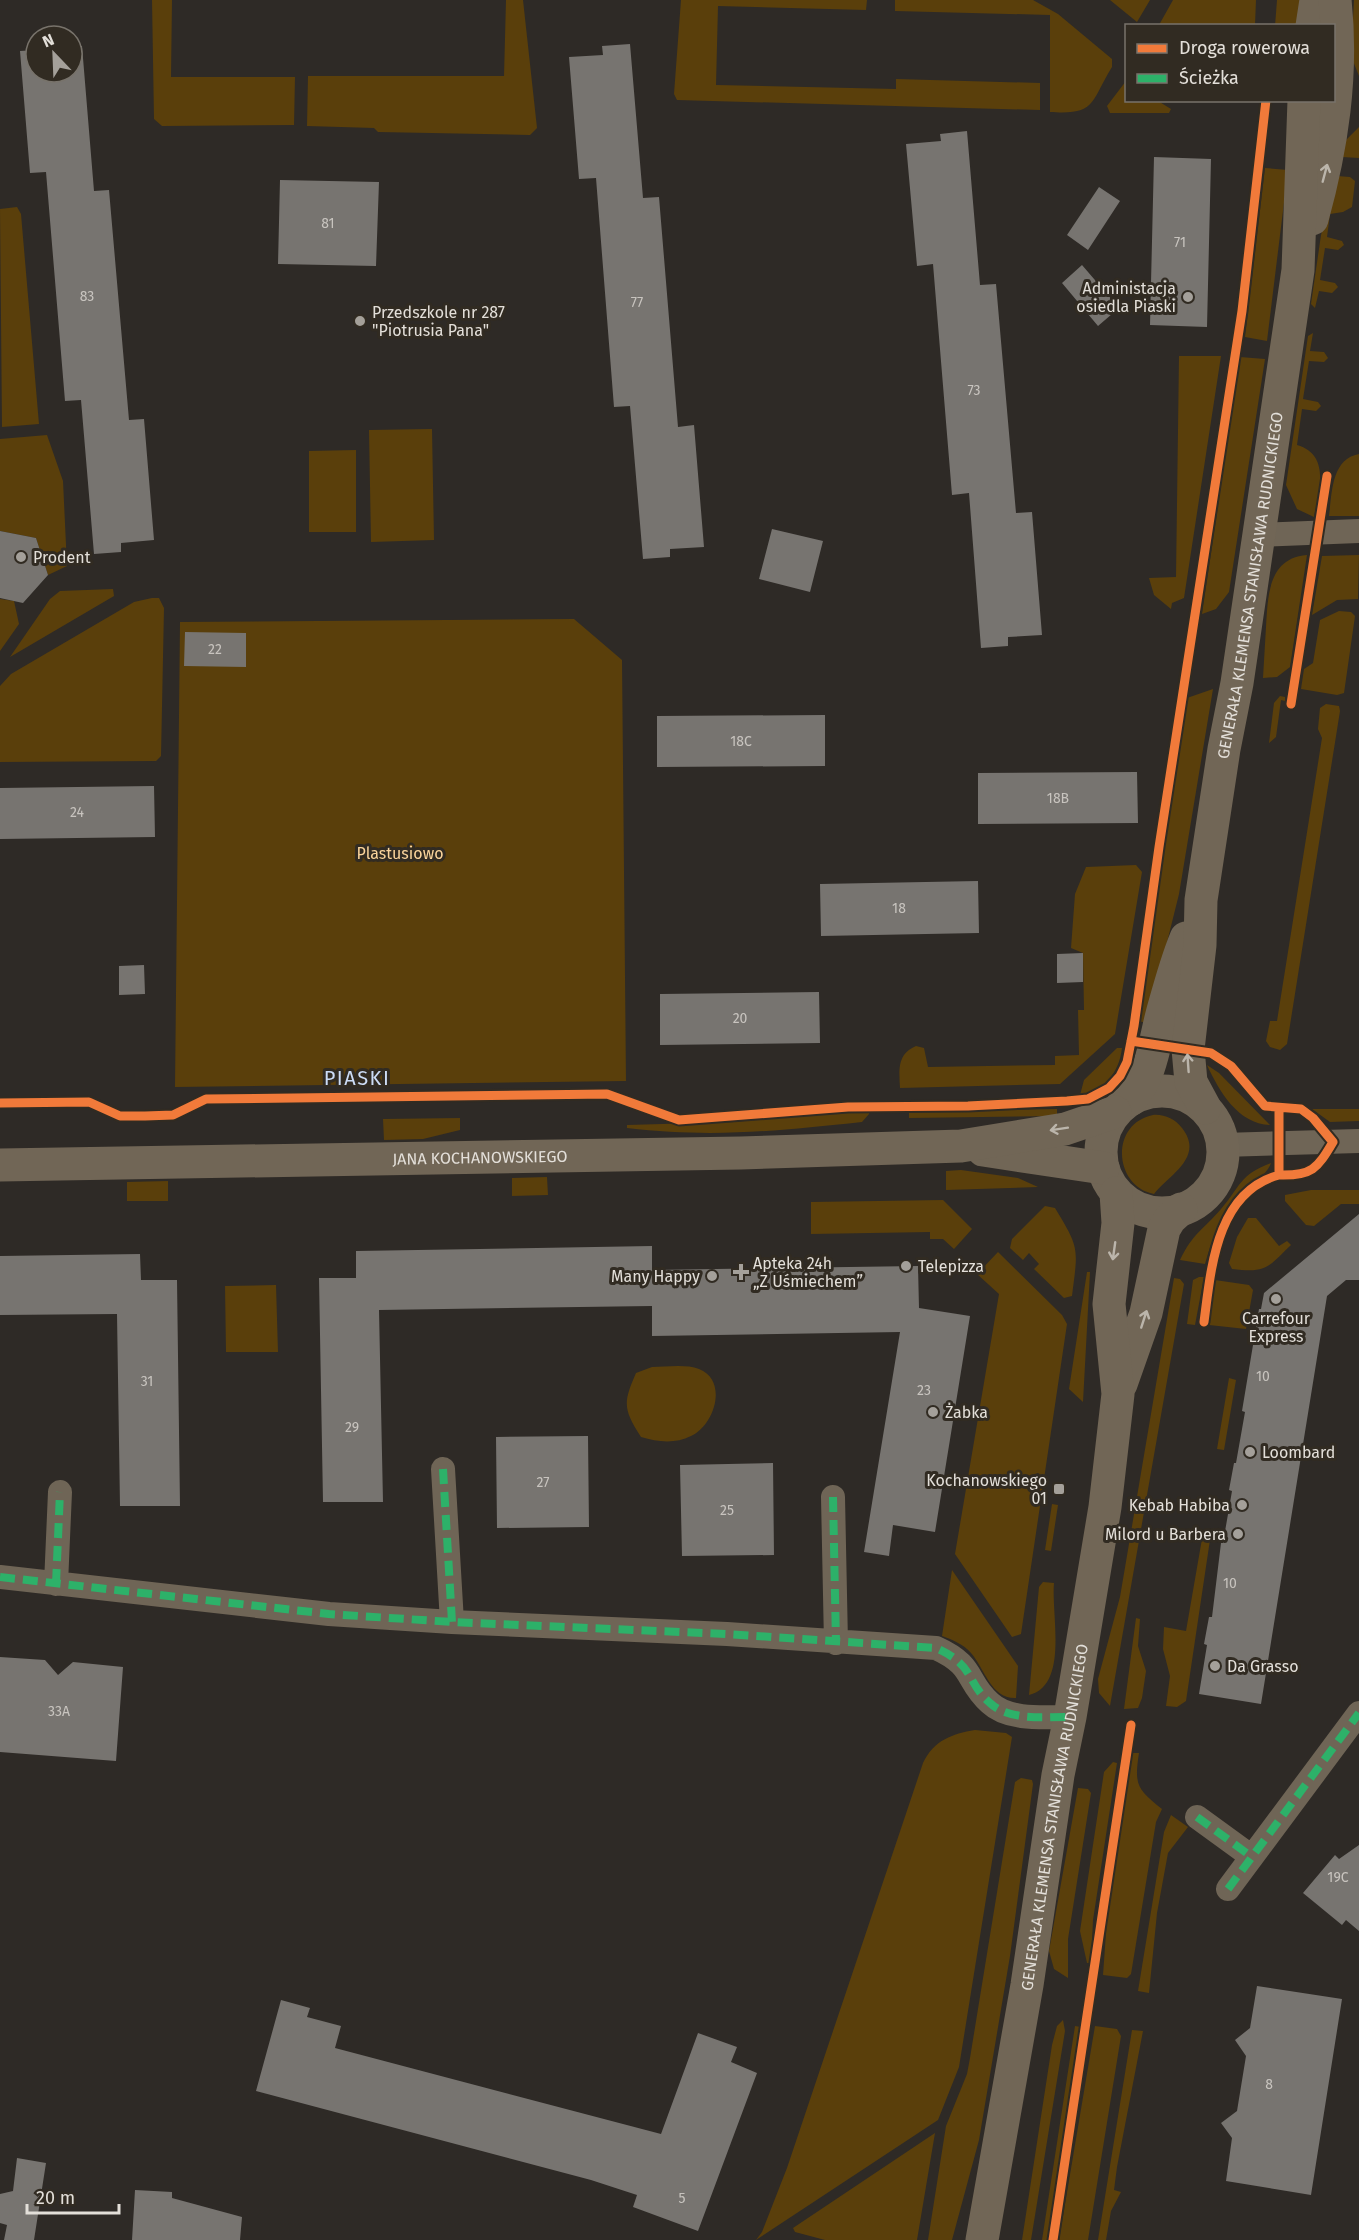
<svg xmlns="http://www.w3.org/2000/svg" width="1359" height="2240" font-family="'Fira Sans',sans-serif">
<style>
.green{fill:#5a3f0b}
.building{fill:#777470}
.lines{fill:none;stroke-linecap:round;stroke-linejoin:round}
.street{stroke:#6f6556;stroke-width:24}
.secondary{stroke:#716656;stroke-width:33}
.quiet{stroke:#2db169;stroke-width:8;stroke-dasharray:15 8;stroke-linecap:butt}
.cycleway-casing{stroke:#312b22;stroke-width:13}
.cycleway{stroke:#f17a3a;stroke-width:9}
.oneway{stroke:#bbb5ab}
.poi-dot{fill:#a4a09a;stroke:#312b22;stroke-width:2}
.labels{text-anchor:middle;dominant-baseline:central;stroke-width:6;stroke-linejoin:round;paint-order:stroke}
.number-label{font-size:14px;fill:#c8c4bf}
.poi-label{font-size:16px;fill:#e3dfd9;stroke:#312b22;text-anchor:start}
.street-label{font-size:16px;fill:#e3dfd9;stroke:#312b22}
.park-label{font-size:16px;fill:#fad49b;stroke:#312b22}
.quarter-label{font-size:20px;letter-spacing:1.5px;fill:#ccdcf6;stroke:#312b22}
</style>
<rect width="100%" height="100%" fill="#2e2a26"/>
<path class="green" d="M 152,0 L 172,0 L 171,77 L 295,77 L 294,125 L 162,126 L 154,119 Z
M 506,0 L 523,0 L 537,128 L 530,135 L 378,132 L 374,128 L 307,126 L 308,76 L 504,76 Z
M 681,0 L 867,0 L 866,10 L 718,6 L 716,85 L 896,89 L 896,79 L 1040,83 L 1040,110 L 677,100 L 674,94 Z
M 895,0 L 1033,0 L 1058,14 L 1112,59 L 1112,67 C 1090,103 1096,115 1050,112 L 1050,15 L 895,11 Z
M 1110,0 L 1150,0 L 1137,22 Z
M 1173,0 L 1256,0 L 1255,25 L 1159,25 Z
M 1277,0 L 1302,0 L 1300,25 L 1275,26 Z
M 1354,0 L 1359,0 L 1359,76 L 1351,56 Z
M 1126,81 L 1126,100 L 1158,101 L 1171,109 L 1169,113 L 1110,113 L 1107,106 Z
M 1359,127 L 1359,158 L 1342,157 L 1346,140 Z
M 1265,168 L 1288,170 L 1267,341 L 1245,337 Z
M 1337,176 L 1350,177 L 1355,181 L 1352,207 L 1343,212 L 1330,214 L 1327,237 L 1342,241 L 1344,245 L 1338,250 L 1325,248 L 1320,280 L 1335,283 L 1338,287 L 1332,293 L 1319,291 L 1315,308 L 1311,304 L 1321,235 Z
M 17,207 L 21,214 L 39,424 L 2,427 L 0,209 Z
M 1313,333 L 1310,351 L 1324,352 L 1328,358 L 1324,362 L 1309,361 L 1303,399 L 1318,402 L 1321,406 L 1316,411 L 1302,409 L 1297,445 C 1331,455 1319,491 1314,517 L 1297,509 L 1286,485 L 1308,336 Z
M 1179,356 L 1221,356 L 1184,598 L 1172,603 L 1171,609 L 1154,595 L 1149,578 L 1176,577 Z
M 1240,357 L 1265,359 L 1229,592 L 1216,609 L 1202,614 Z
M 432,429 L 434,540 L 371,542 L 369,430 Z
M 47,435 L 63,481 L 67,566 L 48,575 L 36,538 L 0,531 L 0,439 Z
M 356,450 L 356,532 L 309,532 L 309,451 Z
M 1359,454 L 1359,516 L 1329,516 C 1332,494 1331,459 1359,454 Z
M 1307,555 L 1290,667 L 1277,677 L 1263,678 C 1264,661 1265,644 1266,627 C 1268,596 1268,558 1307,555 Z
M 1359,555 L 1358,599 L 1337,600 L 1312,615 L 1322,556 Z
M 113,589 L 114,596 L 10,657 L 50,599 L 60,591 Z
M 152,598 L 159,598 L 164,608 L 161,756 L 156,761 L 0,762 L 0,686 L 11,674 L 134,602 Z
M 0,599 L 14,601 L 19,624 L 0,651 Z
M 1339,611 L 1351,612 L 1355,616 L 1344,693 L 1337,695 L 1301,689 L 1304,669 L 1313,663 L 1320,620 Z
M 574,619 L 622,660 L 626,1081 L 175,1087 L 180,622 Z
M 1213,689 L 1179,894 L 1147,1023 L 1138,1021 L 1187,698 Z
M 1280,696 L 1285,697 L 1285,701 L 1281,700 L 1276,737 L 1269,743 L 1274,703 Z
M 1326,704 L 1339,706 L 1340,711 L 1287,1044 L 1280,1050 L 1270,1047 L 1266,1041 L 1270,1021 L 1277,1021 L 1322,738 L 1318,729 L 1320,708 Z
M 1136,865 L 1142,872 L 1115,1034 L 1060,1084 L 900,1088 C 899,1070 897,1054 916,1046 L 924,1048 L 928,1067 L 1055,1065 L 1055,1056 L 1079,1055 L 1078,1010 L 1084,1010 L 1083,953 L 1071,948 L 1075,894 L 1086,867 Z
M 1117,1048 L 1122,1048 C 1119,1073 1105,1090 1080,1095 L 1084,1080 Z
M 1207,1065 L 1219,1073 L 1270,1125 C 1238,1124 1219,1091 1207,1065 Z
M 1057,1109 L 1057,1116 L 909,1118 L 909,1112 Z
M 1312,1109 L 1359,1109 L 1359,1121 L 1330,1122 Z
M 846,1112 L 869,1112 L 869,1114 L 862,1122 C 777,1131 712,1138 627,1128 L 627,1125 L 733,1122 Z
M 1153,1115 C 1164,1114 1175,1119 1182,1128 C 1205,1157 1169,1175 1154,1194 C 1114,1187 1109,1124 1153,1115 Z
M 460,1118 L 460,1130 L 423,1139 L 384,1140 L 383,1119 Z
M 1271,1163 C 1266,1178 1245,1187 1235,1200 C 1219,1220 1212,1239 1205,1264 L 1180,1260 C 1193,1233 1203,1230 1221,1209 C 1241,1186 1239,1175 1271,1163 Z
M 961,1170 L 1018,1178 L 1038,1187 L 946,1190 L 946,1171 Z
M 547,1177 L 548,1195 L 512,1196 L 512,1178 Z
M 168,1181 L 168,1201 L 127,1201 L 127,1182 Z
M 1311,1190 L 1359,1190 L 1359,1204 L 1341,1204 L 1314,1226 L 1306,1225 L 1285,1201 L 1285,1195 Z
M 943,1200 L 972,1229 L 954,1249 L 943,1239 L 930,1239 L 930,1232 L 811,1234 L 811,1202 Z
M 1045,1206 L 1055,1208 C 1080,1249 1078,1248 1072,1296 L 1064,1298 L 1034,1269 L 1039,1264 L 1029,1253 L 1023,1260 L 1010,1248 L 1012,1239 Z
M 1248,1218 L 1256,1218 L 1279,1246 L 1287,1241 L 1291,1245 C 1267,1268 1267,1273 1232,1269 L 1229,1263 L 1237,1237 Z
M 998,1252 L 1062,1315 L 1067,1324 L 1021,1634 L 1012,1637 L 955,1554 L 999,1294 L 977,1274 Z
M 1087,1272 L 1090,1272 L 1083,1402 L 1069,1389 Z
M 1199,1277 L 1204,1277 L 1195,1325 L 1187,1324 L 1193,1280 Z
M 1174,1278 L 1180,1279 L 1184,1284 L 1110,1706 L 1099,1693 L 1098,1679 L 1120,1597 Z
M 1215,1280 L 1249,1285 L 1253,1290 L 1246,1329 L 1209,1325 Z
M 276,1285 L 278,1352 L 226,1352 L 225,1286 Z
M 652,1367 C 666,1367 686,1364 699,1369 C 729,1381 714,1426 691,1436 C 675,1444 658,1442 641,1437 C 623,1409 623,1403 636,1373 Z
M 1229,1378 L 1236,1380 L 1224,1450 L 1217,1449 Z
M 1052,1504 L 1058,1505 L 1051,1551 L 1045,1550 Z
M 1203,1533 L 1211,1533 L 1186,1701 L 1177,1707 L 1166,1706 L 1170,1676 L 1163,1649 L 1164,1627 L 1186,1631 Z
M 952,1570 L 1018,1666 L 1016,1698 C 991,1699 985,1669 971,1653 C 963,1644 953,1640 942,1636 Z
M 1043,1582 L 1054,1583 C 1051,1615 1069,1685 1029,1695 L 1039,1587 Z
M 1136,1618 L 1140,1619 L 1138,1646 L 1146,1671 L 1142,1698 L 1138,1708 L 1124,1709 Z
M 975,1730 L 1006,1733 L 1012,1737 L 959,2067 L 938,2120 L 756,2240 L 762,2232 L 787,2168 L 923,1763 C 934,1740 952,1734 975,1730 Z
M 1132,1753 L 1139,1753 C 1134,1785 1137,1789 1162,1809 L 1156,1822 L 1131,1974 L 1127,1978 L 1103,1975 L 1109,1891 Z
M 1113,1762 L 1117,1763 L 1093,1920 L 1091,1963 L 1087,1963 L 1080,1931 L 1104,1772 Z
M 1021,1778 L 1032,1780 L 1033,1784 L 1010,1956 L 979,2140 L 952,2240 L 928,2240 L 946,2126 L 967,2074 L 970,2058 L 1015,1782 Z
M 1078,1788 L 1088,1789 L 1091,1793 L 1068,1939 L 1068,1978 L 1054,1969 L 1049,1951 Z
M 1171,1815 L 1188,1827 L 1168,1853 L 1157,1913 L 1149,1993 L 1138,1991 L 1164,1832 Z
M 1063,2020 L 1065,2031 L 1031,2240 L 1022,2240 L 1052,2045 L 1057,2026 Z
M 1075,2026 L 1081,2027 L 1047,2240 L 1042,2240 Z
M 1095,2026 L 1117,2029 L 1121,2036 L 1088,2240 L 1059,2240 Z
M 1132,2030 L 1143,2031 L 1117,2167 L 1114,2190 L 1121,2192 L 1111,2211 L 1106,2240 L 1098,2240 Z
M 935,2133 L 917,2240 L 825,2240 L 795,2232 L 793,2228 Z"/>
<path class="building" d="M 630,44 L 643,198 L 659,197 L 678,427 L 694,425 L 704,547 L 670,549 L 670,557 L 643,559 L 630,406 L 614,407 L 596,178 L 579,179 L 569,57 L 603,55 L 602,46 Z
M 82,46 L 94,191 L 109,190 L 129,420 L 144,419 L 154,540 L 121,543 L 121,552 L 94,554 L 81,400 L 65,401 L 46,172 L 30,173 L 20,51 L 36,50 L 36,72 L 72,72 L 72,47 Z
M 967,131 L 980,285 L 996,284 L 1016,513 L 1032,512 L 1042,635 L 1008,637 L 1008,646 L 981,648 L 969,493 L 952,495 L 933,264 L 917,266 L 906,144 L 941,141 L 940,134 Z
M 1154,157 L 1211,159 L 1207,327 L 1150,325 Z
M 280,180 L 379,182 L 376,266 L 278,264 Z
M 1099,187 L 1120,201 L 1088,250 L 1067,235 Z
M 1082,265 L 1119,308 L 1098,326 L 1062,283 Z
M 772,529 L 823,541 L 810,592 L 759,579 Z
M 0,531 L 36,538 L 48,575 L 23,603 L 0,598 Z
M 185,632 L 246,633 L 246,667 L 184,666 Z
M 825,715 L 825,766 L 657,767 L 657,716 Z
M 1137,772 L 1138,823 L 978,824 L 978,773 Z
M 154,786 L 155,837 L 0,839 L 0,788 Z
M 978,881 L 979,933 L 821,936 L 820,884 Z
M 1083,953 L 1083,982 L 1057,983 L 1057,954 Z
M 144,965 L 145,994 L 119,995 L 119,966 Z
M 819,992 L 820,1043 L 660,1045 L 660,994 Z
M 1359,1214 L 1359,1280 L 1346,1280 L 1327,1296 L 1261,1704 L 1199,1694 L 1207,1645 L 1204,1644 L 1209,1617 L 1212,1617 L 1221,1543 L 1223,1543 L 1232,1491 L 1229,1490 L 1234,1463 L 1236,1463 L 1245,1412 L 1242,1411 L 1259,1309 L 1261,1309 L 1264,1293 Z
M 652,1246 L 652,1270 L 918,1266 L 919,1308 L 970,1316 L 935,1532 L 893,1525 L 889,1556 L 864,1552 L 900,1332 L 652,1336 L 652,1306 L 379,1310 L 383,1502 L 323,1502 L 319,1278 L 356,1278 L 356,1251 Z
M 140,1254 L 141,1280 L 177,1280 L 180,1506 L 120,1506 L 117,1314 L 0,1315 L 0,1256 Z
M 588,1436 L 589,1527 L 497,1528 L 496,1437 Z
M 773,1463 L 774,1555 L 682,1556 L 680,1465 Z
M 0,1657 L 45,1660 L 58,1675 L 73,1662 L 123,1667 L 116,1761 L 0,1752 Z
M 1359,1845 L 1359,1931 L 1346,1920 L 1342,1925 L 1303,1893 L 1335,1855 L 1339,1859 Z
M 1257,1986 L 1342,1999 L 1311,2195 L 1226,2181 L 1232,2138 L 1221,2123 L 1237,2111 L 1246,2056 L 1235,2040 L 1250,2028 Z
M 281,2000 L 310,2008 L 307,2017 L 341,2026 L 335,2048 L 661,2134 L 698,2033 L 737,2047 L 731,2062 L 757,2073 L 698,2231 L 633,2207 L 637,2195 L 591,2180 L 256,2091 Z
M 17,2158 L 46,2163 L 34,2240 L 4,2240 L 7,2225 L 0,2223 L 0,2194 L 13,2191 Z
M 135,2190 L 172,2192 L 172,2198 L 242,2217 L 240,2240 L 132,2240 Z"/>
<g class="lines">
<path class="street" d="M 1260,535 L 1359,531
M 1223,1145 L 1359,1141
M 443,1469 L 452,1622
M 833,1497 L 836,1643
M 0,1577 L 329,1614 L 452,1622 L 727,1634 L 936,1648 C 976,1666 965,1681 990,1703 C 1009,1721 1046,1717 1070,1717
M 56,1584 L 60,1492
M 1197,1817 L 1252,1857
M 1228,1889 L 1359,1713"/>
<g class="secondary">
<path d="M 1312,26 L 1316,0"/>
<path d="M 1312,219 C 1332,147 1343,75 1335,0"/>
<circle cx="1162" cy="1152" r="61"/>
<path d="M 1130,1100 C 1152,1075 1154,1045 1162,1014 C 1169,989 1176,962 1186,938"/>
<path id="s1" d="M 1205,1108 L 1191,1082 L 1188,1049 L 1200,945 L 1201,900 L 1224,749 L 1237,683 L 1298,270 L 1304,100"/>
<path d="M 983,1150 L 1103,1168"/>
<path id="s2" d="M 0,1165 L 741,1153 L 961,1146 L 1065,1129 L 1115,1112"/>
<path d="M 1121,1384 L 1146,1313 L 1164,1229 L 1170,1219 L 1181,1209"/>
<path id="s3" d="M 982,2240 L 1027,1985 L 1058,1775 L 1070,1717 L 1105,1507 L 1118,1394 L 1109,1304 L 1118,1223 L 1116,1193"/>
</g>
<path class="quiet" d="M 443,1469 L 452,1622
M 833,1497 L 836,1643
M 0,1577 L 329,1614 L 452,1622 L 727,1634 L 936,1648 C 976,1666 965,1681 990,1703 C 1009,1721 1046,1717 1070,1717
M 56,1584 L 60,1492
M 1197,1817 L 1252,1857
M 1228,1889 L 1359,1713"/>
<defs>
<path id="cycleway" d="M 1291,704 L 1327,476
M 1131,1041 L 1211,1053 L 1231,1066 L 1265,1106 L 1301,1109 L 1313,1118 L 1333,1142 C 1317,1169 1312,1176 1279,1175
M 0,1103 L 89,1102 L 120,1116 L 145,1116 L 173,1115 L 206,1099 L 607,1094 L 679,1120 L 848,1107 L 968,1106 L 1067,1101 L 1088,1099 L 1109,1088 L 1120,1076 L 1127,1062 L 1134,1026 L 1159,847 L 1242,311 L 1266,100
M 1204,1322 C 1211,1269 1216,1192 1279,1175 L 1279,1109
M 1053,2240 L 1131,1725"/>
</defs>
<use href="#cycleway" class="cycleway-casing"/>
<use href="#cycleway" class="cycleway"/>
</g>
<defs><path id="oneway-shaft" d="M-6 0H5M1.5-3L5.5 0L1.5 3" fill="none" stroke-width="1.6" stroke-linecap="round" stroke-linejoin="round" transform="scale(1.5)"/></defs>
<g class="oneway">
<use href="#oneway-shaft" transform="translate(1325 173) rotate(-75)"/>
<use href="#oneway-shaft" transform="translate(1188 1063) rotate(-94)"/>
<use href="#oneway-shaft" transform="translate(1059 1129) rotate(171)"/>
<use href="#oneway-shaft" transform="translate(1114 1251) rotate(98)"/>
<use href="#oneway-shaft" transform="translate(1144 1319) rotate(-72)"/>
</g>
<g class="poi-dot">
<circle cx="1188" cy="297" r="6"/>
<circle cx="360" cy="321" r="6"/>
<circle cx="21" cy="557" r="6"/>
<circle cx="906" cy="1266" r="6"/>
<path d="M738 1263h6v6h6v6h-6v6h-6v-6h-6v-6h6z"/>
<circle cx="712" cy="1276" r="6"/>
<circle cx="1276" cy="1299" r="6"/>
<circle cx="933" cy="1412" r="6"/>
<circle cx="1250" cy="1452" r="6"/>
<rect x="1053" y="1483" width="12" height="12" rx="3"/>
<circle cx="1242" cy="1505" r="6"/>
<circle cx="1238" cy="1534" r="6"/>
<circle cx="1215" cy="1666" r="6"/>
</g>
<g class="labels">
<g class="number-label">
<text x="328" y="223">81</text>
<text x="1180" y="242">71</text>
<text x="87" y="296">83</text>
<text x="637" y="302">77</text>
<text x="974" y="390">73</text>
<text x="215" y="649">22</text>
<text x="741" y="741">18C</text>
<text x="1058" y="798">18B</text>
<text x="77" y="812">24</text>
<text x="899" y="908">18</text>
<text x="740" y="1018">20</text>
<text x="1263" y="1376">10</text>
<text x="147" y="1381">31</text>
<text x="924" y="1390">23</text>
<text x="352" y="1427">29</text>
<text x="543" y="1482">27</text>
<text x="727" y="1510">25</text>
<text x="1230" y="1583">10</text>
<text x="59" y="1711">33A</text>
<text x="1338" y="1877">19C</text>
<text x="1269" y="2084">8</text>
<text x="682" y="2198">5</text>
</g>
<g class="poi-label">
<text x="1176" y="288" text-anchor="end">Administacja<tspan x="1176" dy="18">osiedla Piaski</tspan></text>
<text x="372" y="312">Przedszkole nr 287<tspan x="372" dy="18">"Piotrusia Pana"</tspan></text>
<text x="33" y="557">Prodent</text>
<text x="753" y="1263">Apteka 24h<tspan x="753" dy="18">„Z Uśmiechem”</tspan></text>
<text x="918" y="1266">Telepizza</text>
<text x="700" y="1276" text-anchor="end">Many Happy</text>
<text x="1276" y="1318" text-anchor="middle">Carrefour<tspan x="1276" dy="18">Express</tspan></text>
<text x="945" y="1412">Żabka</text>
<text x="1262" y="1452">Loombard</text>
<text x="1047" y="1480" text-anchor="end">Kochanowskiego<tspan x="1047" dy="18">01</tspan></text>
<text x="1230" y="1505" text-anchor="end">Kebab Habiba</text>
<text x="1226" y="1534" text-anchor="end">Milord u Barbera</text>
<text x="1227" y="1666">Da Grasso</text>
</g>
<g class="street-label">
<text stroke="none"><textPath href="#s1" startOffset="531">GENERAŁA KLEMENSA STANISŁAWA RUDNICKIEGO</textPath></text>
<text stroke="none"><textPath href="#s2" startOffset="480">JANA KOCHANOWSKIEGO</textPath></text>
<text stroke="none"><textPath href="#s3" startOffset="429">GENERAŁA KLEMENSA STANISŁAWA RUDNICKIEGO</textPath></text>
</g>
<g class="park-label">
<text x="400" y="853">Plastusiowo</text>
</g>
<g class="quarter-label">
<text x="357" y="1078">PIASKI</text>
</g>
</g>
<rect x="1125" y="24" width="210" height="78" fill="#312b22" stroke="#78736b" stroke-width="1.5"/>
<rect x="1137" y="44" width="30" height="9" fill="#f17a3a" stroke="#78736b" stroke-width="1.5"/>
<text x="1179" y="54" font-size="18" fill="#e3dfd9">Droga rowerowa</text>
<rect x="1137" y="74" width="30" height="9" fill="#2db169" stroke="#78736b" stroke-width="1.5"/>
<text x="1179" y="84" font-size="18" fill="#e3dfd9">Ścieżka</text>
<g transform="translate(54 54) rotate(337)"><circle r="28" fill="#312b22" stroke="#78736b" stroke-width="1.5"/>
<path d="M0-4.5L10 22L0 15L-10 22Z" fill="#a4a09a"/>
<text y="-9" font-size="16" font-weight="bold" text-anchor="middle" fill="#e3dfd9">N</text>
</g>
<path d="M27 2204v9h92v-9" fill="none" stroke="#e3dfd9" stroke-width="3"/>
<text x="36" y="2204" font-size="18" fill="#e3dfd9" stroke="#312b22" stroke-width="4.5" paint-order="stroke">20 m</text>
</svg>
